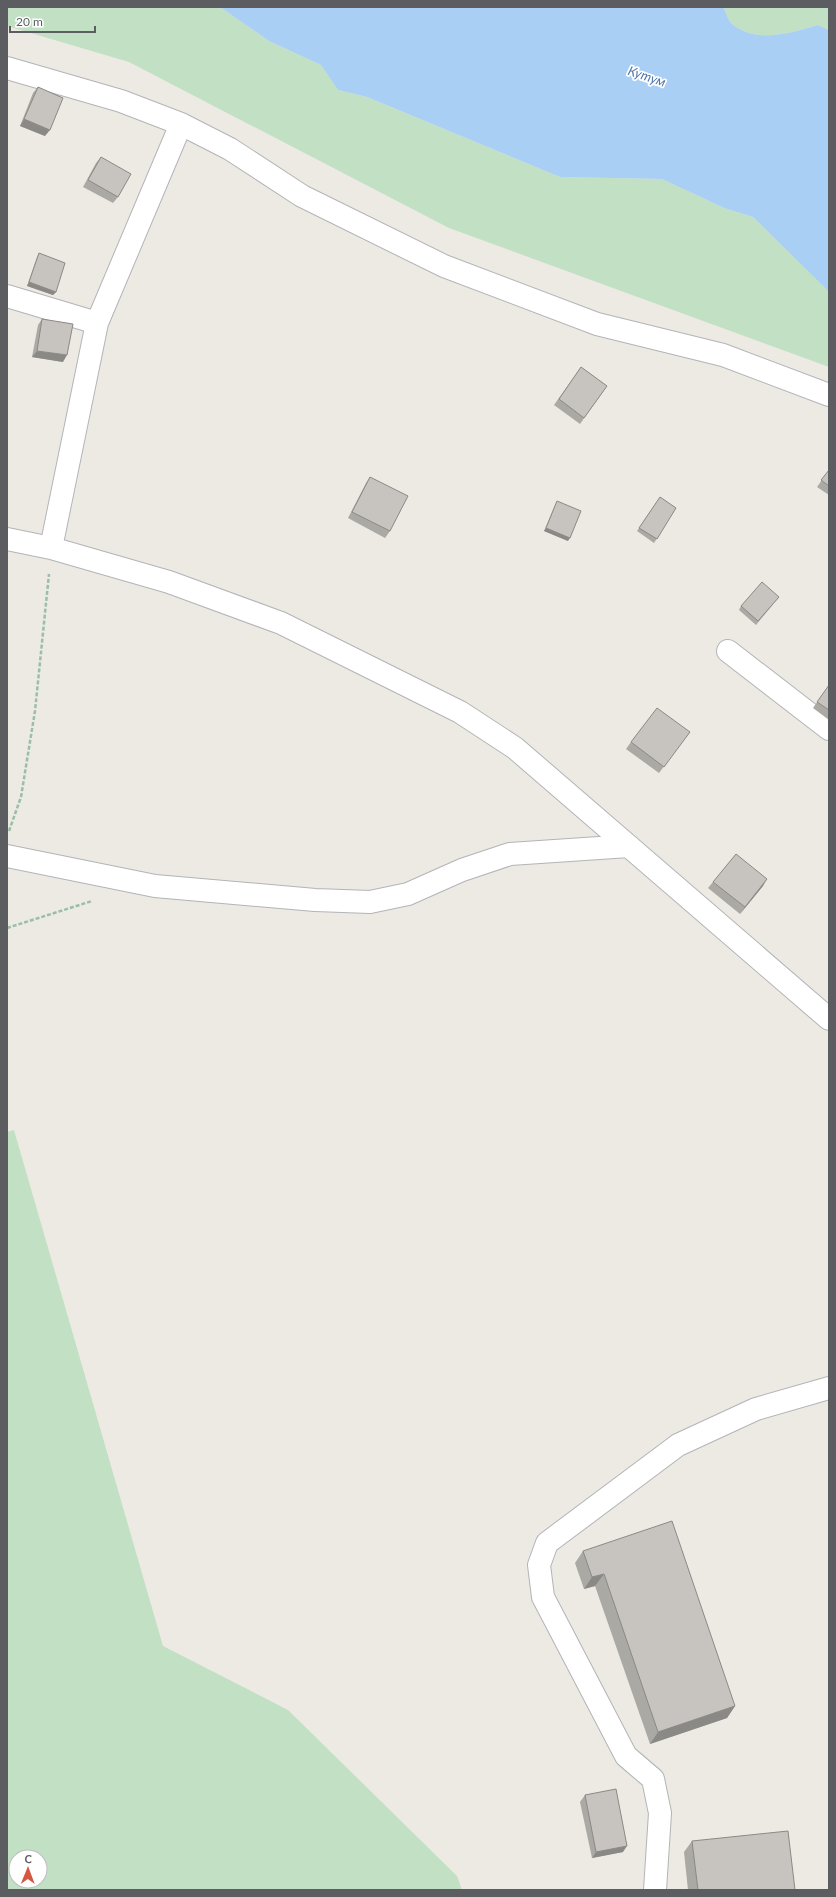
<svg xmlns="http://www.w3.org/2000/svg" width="836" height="1897" font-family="Lato,sans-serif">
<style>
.green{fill:#c2e0c4;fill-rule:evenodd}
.water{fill:#aacff4}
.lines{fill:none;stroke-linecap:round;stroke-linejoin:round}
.minor-casing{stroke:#b3b4b8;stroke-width:24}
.path{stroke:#9bbea8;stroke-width:2.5;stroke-dasharray:4 2;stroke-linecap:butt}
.minor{stroke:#fff;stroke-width:22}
.wall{fill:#aba9a4}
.shaded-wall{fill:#8b8986}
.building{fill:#c7c4bf;stroke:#8b8986}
.labels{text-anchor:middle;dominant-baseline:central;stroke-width:3.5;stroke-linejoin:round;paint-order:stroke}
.water-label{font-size:13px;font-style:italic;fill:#4e75ac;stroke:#fff}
</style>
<rect width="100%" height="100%" fill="#eceae3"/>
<path class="green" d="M 7,7 L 220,7 L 269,41 L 321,65 L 338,90 L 367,97 L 560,177 L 662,179 L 724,208 L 753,217 L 829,292 L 829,367 L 449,228 L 129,62 L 7,26 Z
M 723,7 L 829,7 L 829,30 L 818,25 C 790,33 757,44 732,24 C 728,20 726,12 723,7 Z
M 14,1130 L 163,1646 L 288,1710 L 457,1876 L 462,1890 L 7,1890 L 7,1132 ZM 16,1857 L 40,1857 L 40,1881 L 16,1881 Z"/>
<path class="water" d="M 220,7 L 723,7 C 726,12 728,20 732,24 C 757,44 790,33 818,25 L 829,30 L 829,292 L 753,217 L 724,208 L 662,179 L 560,177 L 367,97 L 338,90 L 321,65 L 269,41 Z"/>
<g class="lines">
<defs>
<path id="minor" d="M 7,68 L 121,101 L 181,124 L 230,149 L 302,196 L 444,266 L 597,324 L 723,355 L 829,395
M 7,296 L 97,323
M 7,539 L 51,548 L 169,582 L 281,623 L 460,712 L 515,748 L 829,1019
M 51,548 L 97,323 L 181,124
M 728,651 L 829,729
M 7,856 L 155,886 L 315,900 L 370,902 L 408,894 L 462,870 L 510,854 L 629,846
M 655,1890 L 660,1813 L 653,1779 L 626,1756 L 543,1597 L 539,1565 L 547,1543 L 678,1445 L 756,1409 L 829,1388"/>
</defs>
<use href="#minor" class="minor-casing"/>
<path class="path" d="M 9,831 L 21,797 L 35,711 L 49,574
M 7,928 L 92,901"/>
<use href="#minor" class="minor"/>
</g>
<path class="wall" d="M 38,87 L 45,136 L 20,126 L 33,93 Z
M 101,157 L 118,197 L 113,203 L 83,187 L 96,163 Z
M 39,253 L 56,292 L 53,295 L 27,286 L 37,257 Z
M 42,319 L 63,362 L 32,357 L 38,325 Z
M 581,367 L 607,386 L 580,424 L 554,405 Z
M 829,470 L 829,495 L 817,487 Z
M 370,477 L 390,531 L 385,538 L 348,518 L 366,483 Z
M 660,497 L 676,508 L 654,543 L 637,531 Z
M 557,501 L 568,541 L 544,531 L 555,505 Z
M 779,597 L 756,625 L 739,610 L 741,606 Z
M 829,685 L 829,720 L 813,708 Z
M 685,738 L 659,773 L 626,749 L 631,742 Z
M 713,882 L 763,886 L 740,914 L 708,888 Z
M 583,1551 L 735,1706 L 727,1718 L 650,1744 L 595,1586 L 584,1589 L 575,1563 Z
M 585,1795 L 623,1852 L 592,1858 L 580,1802 Z
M 692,1841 L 795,1890 L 688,1890 L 684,1852 Z"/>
<path class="shaded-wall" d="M 24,119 L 50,130 L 45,136 L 20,126 Z
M 29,282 L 56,292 L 53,295 L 27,286 Z
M 37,351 L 67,355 L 63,362 L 32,357 Z
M 546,528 L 570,538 L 568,541 L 544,531 Z
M 767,879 L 763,886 L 740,914 L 745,907 Z
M 604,1574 L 595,1586 L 584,1589 L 592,1577 Z
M 735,1706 L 727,1718 L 650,1744 L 658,1732 Z
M 627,1846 L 623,1852 L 592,1858 L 596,1852 Z"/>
<path class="building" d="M 38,87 L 63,98 L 50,130 L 24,119 Z
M 101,157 L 131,174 L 118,197 L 88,180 Z
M 39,253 L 65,263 L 56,292 L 29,282 Z
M 42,319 L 73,324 L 67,355 L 37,351 Z
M 581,367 L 607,386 L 584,418 L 559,399 Z
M 829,470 L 829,486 L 821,480 Z
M 370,477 L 408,496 L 390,531 L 352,512 Z
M 660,497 L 676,508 L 657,539 L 639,528 Z
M 557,501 L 581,511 L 570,538 L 546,528 Z
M 762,582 L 779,597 L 758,621 L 741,606 Z
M 829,685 L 829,710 L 817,702 Z
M 657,708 L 690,732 L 664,767 L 631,742 Z
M 736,854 L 767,879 L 745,907 L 713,882 Z
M 672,1521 L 735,1706 L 658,1732 L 604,1574 L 592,1577 L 583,1551 Z
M 616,1789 L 627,1846 L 596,1852 L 585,1795 Z
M 788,1831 L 795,1890 L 698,1890 L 692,1841 Z"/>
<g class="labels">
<g class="water-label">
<text transform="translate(647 76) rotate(19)">Кутум</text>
</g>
</g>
<rect width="836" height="1897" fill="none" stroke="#5b5d61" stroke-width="16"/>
<g transform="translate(28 1869) rotate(1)"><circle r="19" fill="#ffffff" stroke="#bdbec0"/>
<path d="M0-3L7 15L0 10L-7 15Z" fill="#d35741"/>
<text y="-6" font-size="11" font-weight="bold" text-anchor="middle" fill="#5b5d61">С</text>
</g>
<path d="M10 26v6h85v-6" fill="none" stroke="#5b5d61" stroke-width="2"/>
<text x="16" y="26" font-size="12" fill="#5b5d61" stroke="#ffffff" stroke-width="3" paint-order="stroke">20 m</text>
</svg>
